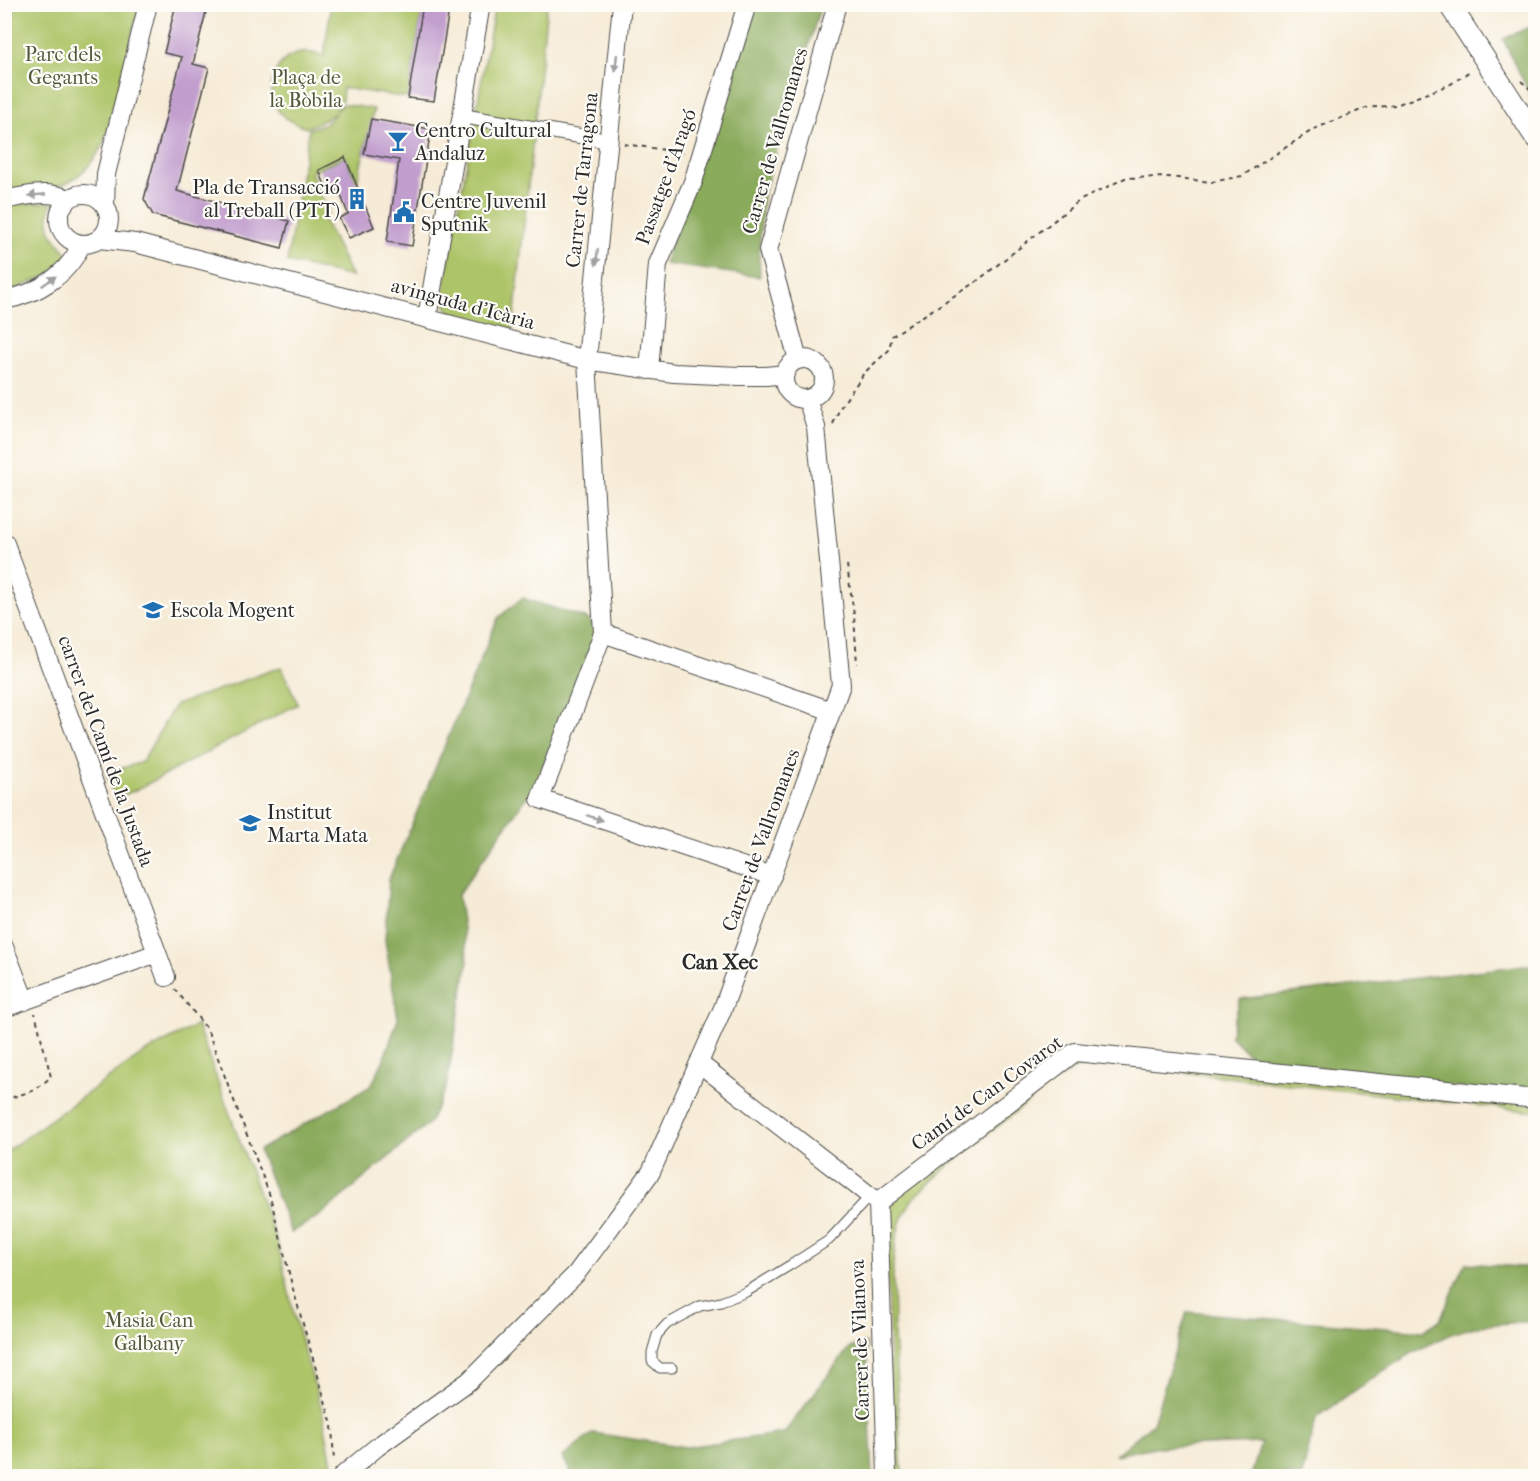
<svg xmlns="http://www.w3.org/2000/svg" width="1540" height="1481" font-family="'IM FELL French Canon',serif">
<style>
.green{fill:#adc468;stroke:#6c784a;stroke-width:1.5}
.forest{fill:#8aaa5c;stroke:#5a6a44;stroke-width:1.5}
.building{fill:#c19ece}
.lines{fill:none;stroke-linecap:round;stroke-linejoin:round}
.service-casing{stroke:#494845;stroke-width:11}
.pedestrian-casing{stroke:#494845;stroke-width:16}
.minor-casing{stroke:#494845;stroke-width:20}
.tertiary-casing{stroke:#494845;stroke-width:23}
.path{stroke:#494845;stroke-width:2;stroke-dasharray:4.5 4.5;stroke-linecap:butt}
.service{stroke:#fff;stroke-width:9}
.pedestrian{stroke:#fff;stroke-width:14}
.minor{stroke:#fff;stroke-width:18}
.tertiary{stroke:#fff;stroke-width:21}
.oneway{fill:#a0a0a0}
.labels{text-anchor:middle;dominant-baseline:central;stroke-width:4.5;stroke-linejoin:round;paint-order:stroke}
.park-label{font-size:20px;fill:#52593d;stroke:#fdfcf7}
.poi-label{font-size:20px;fill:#2b2b2b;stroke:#fdfcf7;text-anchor:start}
.street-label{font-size:20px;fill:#2b2b2b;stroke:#fdfcf7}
.neighbourhood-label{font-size:21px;font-weight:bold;fill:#2b2b2b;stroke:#fdfcf7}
</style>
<rect width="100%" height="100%" fill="#fdfcf7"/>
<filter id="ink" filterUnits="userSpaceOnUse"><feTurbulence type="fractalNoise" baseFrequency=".0167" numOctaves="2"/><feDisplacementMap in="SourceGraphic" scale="12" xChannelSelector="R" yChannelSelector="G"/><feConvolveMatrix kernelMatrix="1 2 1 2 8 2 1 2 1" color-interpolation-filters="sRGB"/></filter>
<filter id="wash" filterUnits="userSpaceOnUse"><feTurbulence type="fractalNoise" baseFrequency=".008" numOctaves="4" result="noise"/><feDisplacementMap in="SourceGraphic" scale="24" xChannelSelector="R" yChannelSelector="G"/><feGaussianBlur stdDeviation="1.35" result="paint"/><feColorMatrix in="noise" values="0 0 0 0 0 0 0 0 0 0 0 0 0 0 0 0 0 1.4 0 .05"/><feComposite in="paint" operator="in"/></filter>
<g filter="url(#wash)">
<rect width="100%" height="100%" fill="#f6ebd6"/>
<path class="green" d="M 15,5 L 140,5 L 106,137 C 96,163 76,184 48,189 C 33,191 19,187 4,191 L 5,48 Z
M 331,5 L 423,5 L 408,98 L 343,88 L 342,100 L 336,111 L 343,104 L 374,109 L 357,182 L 345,157 L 311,172 L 328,212 L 324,220 L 352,277 L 287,262 L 309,129 L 327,123 L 336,112 L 326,119 L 306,128 C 297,124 288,121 281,114 C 261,94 273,57 301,53 C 309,51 317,54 324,56 Z
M 495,5 L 547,5 L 513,330 L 455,318 L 442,300 Z
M 52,202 C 44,227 52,237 69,255 L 48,275 L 4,294 L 4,205 Z
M 281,667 L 298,704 L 134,791 L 115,798 L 106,773 L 142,762 L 175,705 Z
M 197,1025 L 278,1245 L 296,1323 L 322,1410 L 334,1476 L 5,1476 L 4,1153 L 144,1053 Z
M 1098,1057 L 1535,1105 L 1535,1112 L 1112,1064 L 1075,1068 L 1052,1083 L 950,1164 L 912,1200 L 901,1220 L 896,1238 L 893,1264 L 894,1333 L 902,1476 L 893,1476 L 886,1216 L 893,1204 L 900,1194 L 1072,1063 Z"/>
<path class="forest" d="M 754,5 L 821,5 L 763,196 L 759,254 L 760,277 L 664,264 Z
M 1535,25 L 1535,105 L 1503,39 Z
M 522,598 L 588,619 L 599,631 L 535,785 L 458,895 L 468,961 L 446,1088 L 429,1123 L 322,1214 L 291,1233 L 259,1150 L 371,1086 L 383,1061 L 398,1019 L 385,940 L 389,879 L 498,618 Z
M 1535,964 L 1535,1099 L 1251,1057 L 1230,1036 L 1240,999 Z
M 1466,1263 L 1535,1268 L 1535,1321 C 1517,1323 1498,1323 1480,1326 C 1425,1336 1362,1386 1316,1418 L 1302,1476 L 1251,1476 L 1261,1443 L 1155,1447 L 1115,1455 L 1153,1423 L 1187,1312 L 1423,1331 L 1440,1320 Z
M 866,1343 L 873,1476 L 572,1476 L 563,1457 L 593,1433 L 686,1447 L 784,1433 L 849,1348 Z"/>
<g id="blocks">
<path class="building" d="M 176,4 L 208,4 L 193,64 L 209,68 L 177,191 L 289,221 L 282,248 L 153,215 L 144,199 L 182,57 L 164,53 Z
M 423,4 L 450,4 L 434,101 L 408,98 Z
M 371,119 L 431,129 L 412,246 L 387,242 L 399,160 L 364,154 Z
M 345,157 L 374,227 L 349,238 L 339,218 L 348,214 L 339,190 L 329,195 L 319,170 Z"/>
</g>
</g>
<g filter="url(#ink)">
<use href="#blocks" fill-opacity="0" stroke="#494845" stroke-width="1.5"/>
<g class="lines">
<defs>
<path id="service" d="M 672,1368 L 660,1368 L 652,1361 L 652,1352 L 657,1335 L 667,1324 L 700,1306 L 721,1302 L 746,1292 L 792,1264 L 829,1240 L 870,1196"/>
<path id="pedestrian" d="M 462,116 L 609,141"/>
<path id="minor" d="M 622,4 L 587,360 L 603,633 L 540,799 L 772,876
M59 219a25 25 0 1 1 50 0a25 25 0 1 1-50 0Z
M 4,200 C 27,195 47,190 69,199
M 105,206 L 106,174 L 148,4
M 99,239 L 135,243 L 587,360 L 674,373 L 739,376 L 766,376 L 785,374
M 4,300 C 37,294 67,276 81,245
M 427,318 L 481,4
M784 379a20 20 0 1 1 40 0a20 20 0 1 1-40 0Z
M 798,360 L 768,250 L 837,4
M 649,370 L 658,264 L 693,182 L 747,4
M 4,541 L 166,977
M 603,633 L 832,711
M 4,947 L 25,1001
M 4,1008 L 157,953
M 700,1064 L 878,1202
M 878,1202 L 1075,1052 L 1536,1099
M 878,1202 L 887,1476
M 342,1476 L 377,1447 L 469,1381 L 576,1274 L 651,1172 L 723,1008 L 841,685 L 816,427 L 807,399"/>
<path id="tertiary" d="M 1449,4 L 1536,138"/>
</defs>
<use href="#service" class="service-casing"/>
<use href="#pedestrian" class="pedestrian-casing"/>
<use href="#minor" class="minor-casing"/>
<use href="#tertiary" class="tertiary-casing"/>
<path class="path" d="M 1521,81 L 1536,94
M 624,144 L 686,153
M 833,424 L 840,408 L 864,373 L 889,350 L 892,336 L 977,281 L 1079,201 L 1125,178 L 1168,177 L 1212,182 L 1242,176 L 1314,129 L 1366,108 L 1396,105 L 1451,84 L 1470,71
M 847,565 L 854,615 L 857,664
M 175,989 L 207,1029 L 270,1196 L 293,1289 L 332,1425 L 334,1462
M 4,1100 L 35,1090 L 51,1077 L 35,1013"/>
<use href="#service" class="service"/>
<use href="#pedestrian" class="pedestrian"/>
<use href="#minor" class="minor"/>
<use href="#tertiary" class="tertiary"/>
</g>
<defs><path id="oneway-solid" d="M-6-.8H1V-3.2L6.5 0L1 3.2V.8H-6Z" transform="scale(1.5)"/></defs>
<g class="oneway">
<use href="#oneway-solid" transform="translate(616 63) rotate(96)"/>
<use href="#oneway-solid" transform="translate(37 195) rotate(175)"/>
<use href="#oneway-solid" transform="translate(597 257) rotate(96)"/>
<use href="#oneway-solid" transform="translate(49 281) rotate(-35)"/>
<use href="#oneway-solid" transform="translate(595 818) rotate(18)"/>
</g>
</g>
<defs>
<symbol id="bar-bare" viewBox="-9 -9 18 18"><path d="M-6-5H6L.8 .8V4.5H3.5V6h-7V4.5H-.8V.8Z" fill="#1f6fb2" stroke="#fdfcf7" stroke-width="2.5" paint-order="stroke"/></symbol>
<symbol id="building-bare" viewBox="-9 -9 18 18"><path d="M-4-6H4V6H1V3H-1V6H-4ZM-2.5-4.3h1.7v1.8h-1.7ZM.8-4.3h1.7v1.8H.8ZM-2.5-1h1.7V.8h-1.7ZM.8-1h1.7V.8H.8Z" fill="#1f6fb2" stroke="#fdfcf7" stroke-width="2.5" paint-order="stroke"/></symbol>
<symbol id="civic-bare" viewBox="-9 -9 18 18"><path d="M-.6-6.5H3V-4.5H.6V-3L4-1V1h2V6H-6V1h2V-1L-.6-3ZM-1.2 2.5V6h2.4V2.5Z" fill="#1f6fb2" stroke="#fdfcf7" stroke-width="2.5" paint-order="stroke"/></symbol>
<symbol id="school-bare" viewBox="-9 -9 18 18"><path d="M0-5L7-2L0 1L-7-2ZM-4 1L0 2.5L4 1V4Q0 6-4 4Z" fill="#1f6fb2" stroke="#fdfcf7" stroke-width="2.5" paint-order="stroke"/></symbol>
</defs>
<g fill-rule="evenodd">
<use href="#bar-bare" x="383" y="126" width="30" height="30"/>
<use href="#building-bare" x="342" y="184" width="30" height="30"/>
<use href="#civic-bare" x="389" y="197" width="30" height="30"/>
<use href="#school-bare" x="138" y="595" width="30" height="30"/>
<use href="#school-bare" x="235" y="808" width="30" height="30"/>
</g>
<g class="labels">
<g class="park-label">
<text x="63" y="54">Parc dels<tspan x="63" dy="23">Gegants</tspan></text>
<text x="306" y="77">Plaça de<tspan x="306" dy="23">la Bòbila</tspan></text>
<text x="149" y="1320">Masia Can<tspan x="149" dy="23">Galbany</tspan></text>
</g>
<g class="poi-label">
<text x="415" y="130">Centro Cultural<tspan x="415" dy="23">Andaluz</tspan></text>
<text x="340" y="187" text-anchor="end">Pla de Transacció<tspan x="340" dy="23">al Treball (PTT)</tspan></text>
<text x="421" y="201">Centre Juvenil<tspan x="421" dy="23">Sputnik</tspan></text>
<text x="170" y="610">Escola Mogent</text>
<text x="267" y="812">Institut<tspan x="267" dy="23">Marta Mata</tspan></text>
</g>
<g class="street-label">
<text transform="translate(775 141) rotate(-74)">Carrer de Vallromanes</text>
<text transform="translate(666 177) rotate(-70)">Passatge d'Aragó</text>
<text transform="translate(582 180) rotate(-84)">Carrer de Tarragona</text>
<text transform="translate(463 304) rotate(15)">avinguda d'Icària</text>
<text transform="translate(106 751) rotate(70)">carrer del Camí de la Justada</text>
<text transform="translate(761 840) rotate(-70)">Carrer de Vallromanes</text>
<text transform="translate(987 1093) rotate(-36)">Camí de Can Covarot</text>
<text transform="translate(860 1340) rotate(-92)">Carrer de Vilanova</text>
</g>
<g class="neighbourhood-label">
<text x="720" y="962">Can Xec</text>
</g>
</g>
<rect width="1540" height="1481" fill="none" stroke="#fdfcf7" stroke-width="24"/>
</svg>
